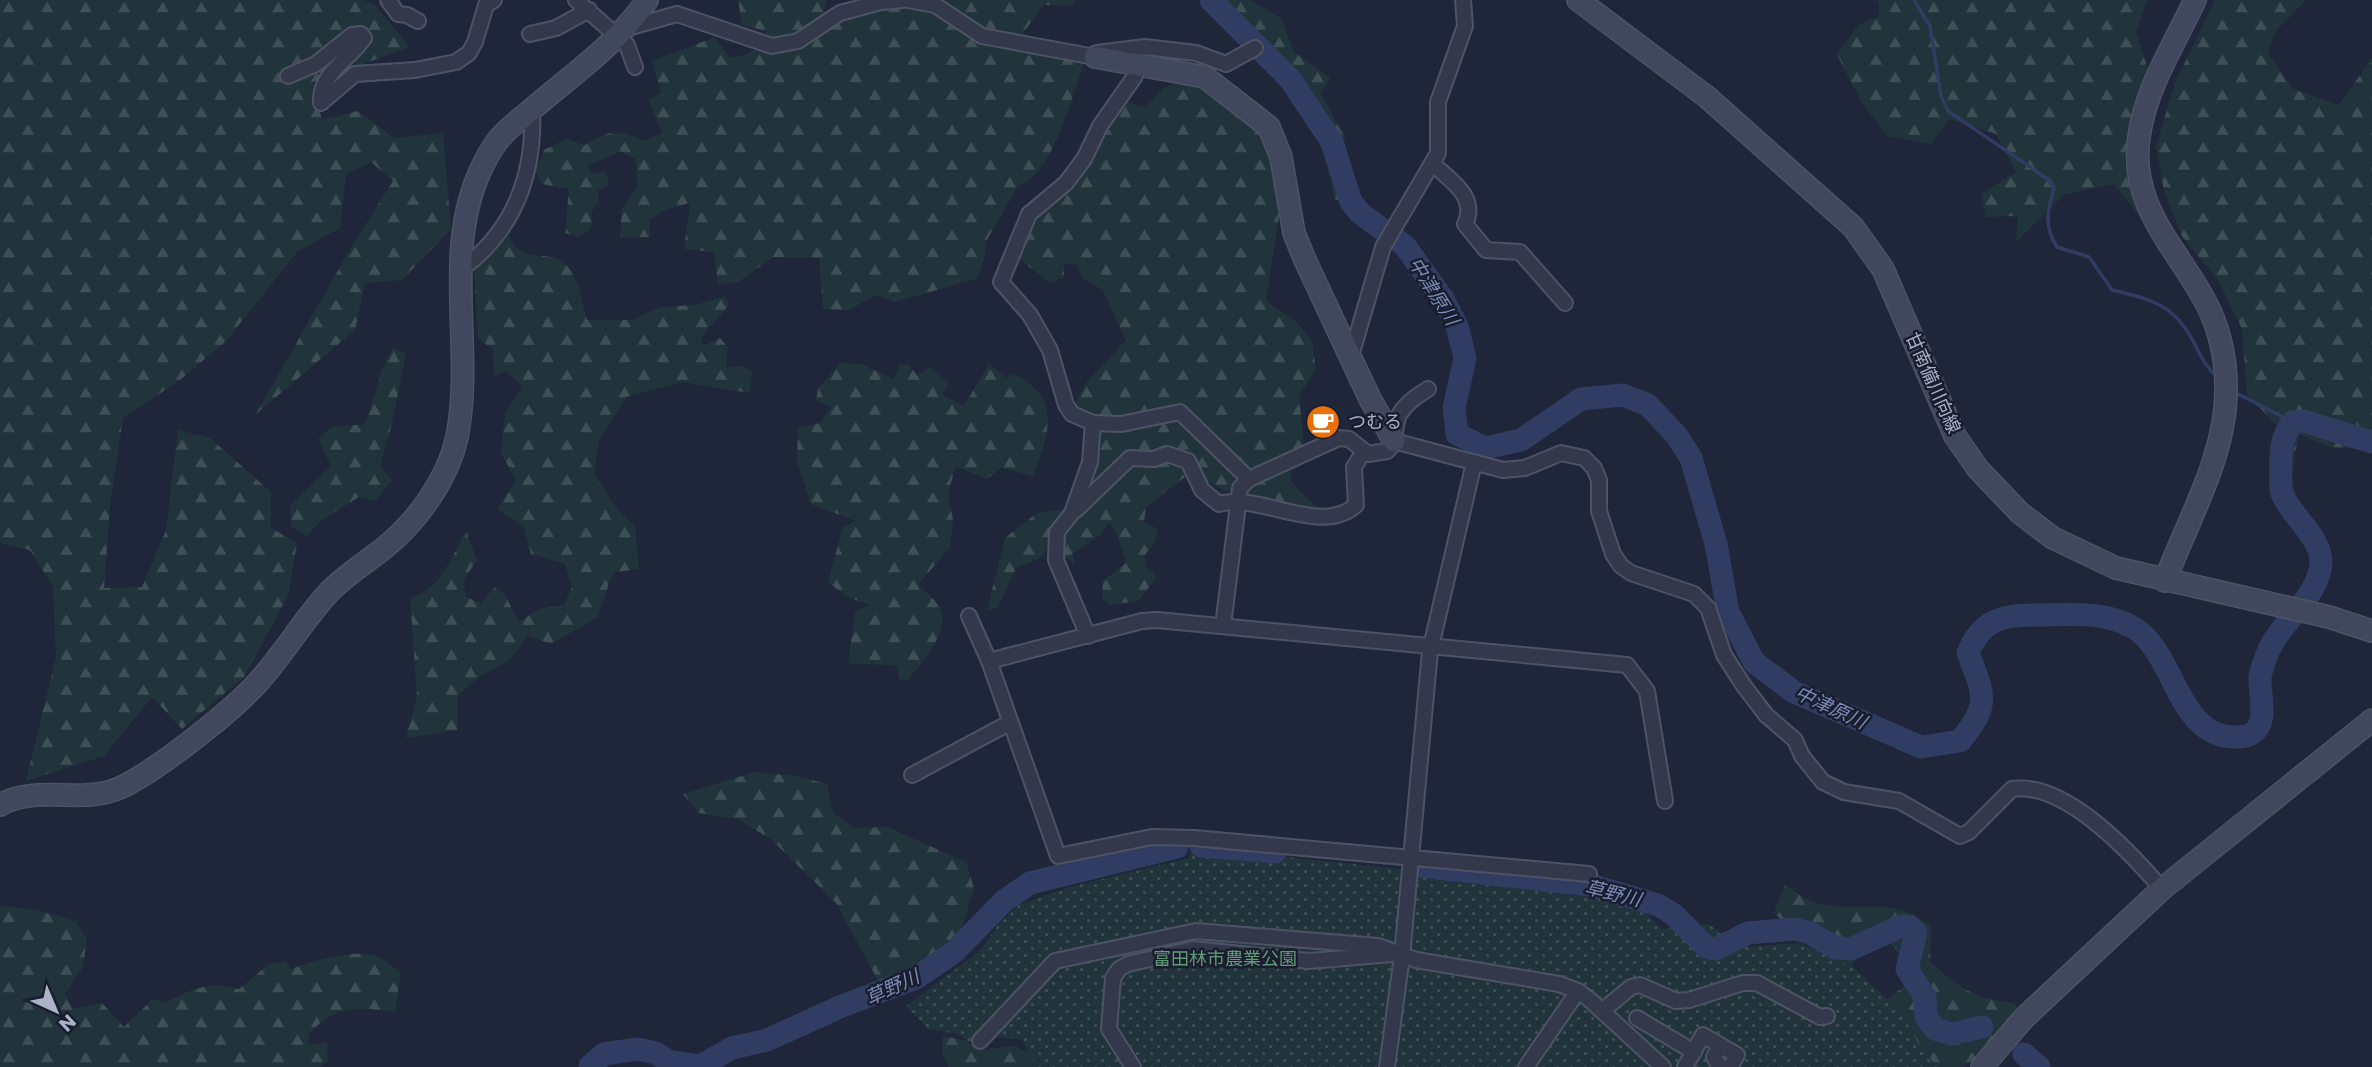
<svg xmlns="http://www.w3.org/2000/svg" width="2372" height="1067" font-family="Poppins,'Noto Sans JP',sans-serif">
<style>
.forest{fill:url(#forest-firs)}
.park{fill:url(#park-dots)}
.lines{fill:none;stroke-linecap:round;stroke-linejoin:round}
.stream{stroke:#303c61;stroke-width:3.5}
.river{stroke:#303c61;stroke-width:23}
.street-casing{stroke:#4d5365;stroke-width:18}
.secondary-casing{stroke:#4d5365;stroke-width:24}
.street{stroke:#33394a;stroke-width:14}
.secondary{stroke:#41475d;stroke-width:21}
.labels{text-anchor:middle;stroke-width:5;stroke-linejoin:round;paint-order:stroke}
.street-label{font-size:18px;fill:#adb3c7;stroke:#191e2f}
.poi-label{font-size:18px;fill:#adb3c7;stroke:#191e2f;text-anchor:start}
.park-label{font-size:18px;fill:#639979;stroke:#191e2f}
.water-label{font-size:19px;font-style:italic;fill:#7b8bb6;stroke:#191e2f}
</style>
<defs>
<pattern id="forest-firs" width="22" height="20" patternUnits="userSpaceOnUse" patternTransform="scale(1.75)"><rect width="22" height="20" fill="#21343b"/><path d="M5 1l3.5 6h-7zM16 11l3.5 6h-7z" fill="#3f4f56"/></pattern>
<pattern id="park-dots" width="8" height="8" patternUnits="userSpaceOnUse" patternTransform="scale(1.75)"><rect width="8" height="8" fill="#21343b"/><path d="M2 2h.1M6 6h.1" fill="none" stroke="#3f4f56" stroke-width="1.8" stroke-linecap="round"/></pattern>
</defs>
<rect width="100%" height="100%" fill="#1f263a"/>
<g class="forest">
<polygon points="0,0 363,0 374,4 410,47 313,82 322,120 358,111 394,138 443,133 451,229 402,280 365,283 355,330 256,414 352,246 393,181 371,162 346,174 340,228 297,252 225,342 180,380 123,418 110,505 104,588 142,587 166,530 178,430 210,438 271,492 271,528 297,543 288,596 244,677 182,729 152,697 104,756 26,781 56,657 53,587 30,550 0,543"/>
<path d="M738 0H827L824 12 831 26C848 16 870 7 890 6 910 5 927 10 947 6L943 0H1076L1069 6 1044 5 1023 33 1055 56 1084 64C1071 98 1054 173 1018 186L987 240 983 264 976 279 895 302 876 295 849 310 823 309 819 258 773 257 738 282 718 284 714 252 684 249 690 203 665 210 649 220 650 237 620 238 622 209 637 187 636 160 621 151 587 166 593 174 606 172 609 185 598 190 599 201 592 211 591 228 579 237 565 233 569 189 541 184 536 170 544 150 566 139 585 145C612 129 616 129 645 141L662 133 649 100 661 93 652 61 715 37 729 57C750 57 758 50 766 31L742 25Z"/>
<polygon points="1222,0 1250,0 1282,19 1293,51 1330,78 1321,94 1344,134 1346,163 1352,178 1344,202 1335,199 1324,153 1306,112 1276,72 1235,32"/>
<polygon points="1875,0 2147,0 2136,32 2149,73 2138,94 2135,112 2148,227 2114,184 2065,194 2016,242 2018,216 1986,217 1981,194 2016,172 1996,134 1949,119 1931,144 1887,136 1861,101 1837,55 1858,25 1879,16 1879,2"/>
<polygon points="2215,0 2306,0 2275,32 2268,54 2293,89 2339,105 2372,58 2372,449 2329,447 2299,434 2291,474 2296,497 2289,494 2284,466 2286,434 2247,395 2242,329 2219,282 2182,236 2164,191 2156,146 2175,83"/>
<path d="M1183 82H1203L1265 133 1274 160 1279 216 1266 301 1296 322 1312 340 1316 369 1299 396 1304 446 1291 467V482L1322 513C1277 506 1228 502 1194 470L1146 507 1144 522 1158 529 1155 542 1144 556 1147 568 1157 577 1138 601 1110 605 1102 598 1103 581 1126 563 1117 533 1109 523 1099 536 1072 554 1075 565 1052 545 1038 559 1016 568 998 608 987 610 1005 538 1037 513 1081 507 1101 431 1094 420 1079 414 1075 403 1087 382 1126 340 1103 290 1082 278 1077 265 1064 264V277L1050 283 1018 258C1025 238 1028 214 1048 202 1054 199 1061 198 1066 192 1091 165 1101 129 1124 102L1144 107 1166 86Z"/>
<path d="M507 231C519 270 550 244 569 268 579 279 582 305 587 320H633L660 307 695 305 725 296 729 305 701 337 703 346 720 338 728 347 726 367 741 366 753 372 749 393 683 382 626 397 599 441 594 474 617 509 635 527 639 569 616 572 610 580 598 617 551 644 528 636 508 661 479 677 458 695 457 730 406 738 417 696 410 598C440 591 452 556 466 531L477 560 463 581 466 597 481 603 495 587 505 595 519 622 539 609 564 605 572 587 565 564 531 554 524 527 497 509 516 480 501 453 505 415 522 386 506 371 494 376 493 349 478 339 474 270 475 265Z"/>
<polygon points="393,348 406,354 391,428 380,466 392,480 375,501 359,497 320,521 307,536 291,527 290,506 331,466 318,439 332,427 365,424 383,367"/>
<path d="M841 363 861 364 894 379 900 364 909 365 917 375 930 367 949 383 943 395 964 406 989 364 1007 378 1013 374C1063 397 1049 433 1033 476L1001 468 987 479 956 466 948 493 953 520 950 547 918 585C924 591 933 597 938 605 954 627 922 663 908 679L900 680 897 665 848 664 855 612 869 605 846 596 828 582 843 527 856 521 811 504 797 461 798 428 820 423 832 407 816 400 818 388Z"/>
<polygon points="755,772 797,776 827,784 833,813 854,828 887,827 966,862 974,888 956,947 930,971 884,992 836,903 772,840 738,819 699,813 683,794"/>
<path d="M1785 885C1793 890 1804 899 1813 902 1856 915 1890 893 1931 926L1930 962C1960 988 1974 999 2014 1003L2020 1011 1988 1053 1961 1067H1820L1886 1000 1905 986V959L1891 944 1859 955 1849 968 1819 955 1774 913Z"/>
<path d="M0 906 37 910 75 921 87 938 83 967 65 994 73 1009 102 1003 124 1027 153 999 165 1003C193 988 208 981 239 989L269 964 286 961 290 969C314 961 347 950 373 955 382 956 393 968 401 973L395 1012C358 1007 336 1004 309 1034L308 1045 327 1042 328 1062 319 1067H0Z"/>
<polygon points="943,1036 967,1041 980,1050 1013,1046 1064,1067 1084,1067 949,1067 942,1054"/>
</g>
<polygon class="park" points="1206,849 1588,888 1636,902 1662,929 1708,924 1743,947 1800,943 1853,967 1900,1011 1919,1044 1937,1067 1037,1067 1022,1040 999,1037 977,1046 955,1033 929,1030 906,1006 981,950 998,925 1019,905 1069,887 1189,858 1191,850"/>
<g class="lines">
<g class="stream">
<path d="M1914 0 1930 26 1941 96 1948 111 2049 180 2054 188C2047 211 2044 227 2057 247L2089 257 2112 290C2150 299 2174 304 2193 341 2200 354 2206 368 2218 378"/>
<polyline points="2234,392 2293,422"/>
</g>
<g class="river">
<path d="M1211 0 1290 79 1332 142 1351 202 1360 213 1405 246 1443 299 1457 326 1465 358 1454 408 1457 434 1485 448 1521 440 1581 399 1623 395 1648 405 1677 436 1691 458 1716 544 1728 612 1754 662 1794 692 1921 747 1960 741C1991 704 1984 695 1968 653 1981 620 2002 615 2035 615 2068 615 2104 610 2134 628 2176 653 2177 740 2238 737 2246 737 2252 735 2257 729 2267 716 2259 692 2260 677 2261 670 2264 663 2266 657 2278 622 2319 599 2321 562 2321 539 2294 517 2284 498 2279 490 2281 476 2281 467 2280 450 2282 435 2293 422L2303 421 2372 442"/>
<polyline points="1201,846 1275,852"/>
<polyline points="1421,866 1590,885 1658,905 1673,914 1706,947 1716,949 1748,933 1795,929 1810,933 1836,948 1851,949 1901,926 1909,926 1916,933 1907,969 1925,997 1926,1017 1935,1029 1951,1034 1982,1027"/>
<polyline points="2024,1054 2039,1067"/>
<polyline points="590,1066 604,1054 638,1049 656,1053 668,1061 700,1066 732,1048 767,1040 842,1006 916,978 954,952 1004,901 1030,883 1177,847"/>
</g>
<g class="street-casing">
<g id="street">
<polyline points="388,0 398,14 407,15 418,21"/>
<polyline points="576,0 627,45 635,67"/>
<polyline points="908,0 935,5 982,36 1095,57 1097,53 1145,47 1196,53 1226,64 1255,48"/>
<polyline points="624,29 677,14 772,46 798,41 840,13 881,2 903,0"/>
<polyline points="530,34 556,28 589,10"/>
<path d="M288 76 316 64 352 35 361 34 364 38C350 59 319 73 321 103L355 74 415 70 456 62 469 53 475 42 486 5 494 0"/>
<path d="M1434 165C1451 181 1478 197 1465 224L1486 250 1520 252 1565 303"/>
<path d="M460 270C514 232 535 174 532 110"/>
<polyline points="1348,352 1353,349 1383,247 1438,153 1438,102 1465,26 1463,0"/>
<polyline points="1093,423 1121,424 1180,412 1249,479"/>
<path d="M1394 441 1503 470 1525 468 1561 453 1584 458 1594 468 1599 480V511L1613 554 1621 566 1631 573 1694 594 1708 608 1724 655 1744 686 1766 715 1795 740 1802 756 1823 782 1844 792 1899 801 1960 836 1969 832 2012 789C2065 781 2130 852 2162 889"/>
<path d="M1076 510 1130 458 1154 459 1167 454 1188 461 1202 490 1219 504C1258 492 1322 537 1356 505L1354 467 1364 451"/>
<polyline points="969,616 989,661 1058,856 1152,837 1194,838 1589,874"/>
<path d="M1223 626 1240 488 1249 479 1339 438 1349 439 1368 454 1387 451C1398 442 1393 428 1399 415 1406 403 1417 396 1428 389"/>
<polyline points="1088,636 1056,560 1057,532 1072,513 1090,462 1093,423 1072,414 1066,405 1050,350 1030,315 1001,282 1029,214 1066,183 1084,159 1100,126 1135,76 1138,66"/>
<polyline points="989,661 1142,621 1157,620 1627,665 1647,691 1665,801"/>
<polyline points="912,775 1009,723"/>
<polyline points="1602,1011 1631,987 1640,985 1676,1001 1689,1000 1743,983 1757,983 1820,1017 1827,1016"/>
<polyline points="1637,1018 1694,1052"/>
<polyline points="980,1041 1055,961 1196,931 1378,946 1416,960 1559,984 1578,991 1590,1000 1663,1067"/>
<polyline points="1720,1045 1714,1057 1720,1067"/>
<polyline points="1133,1067 1109,1029 1113,978 1119,969 1128,964 1193,949 1309,961 1392,954"/>
<polyline points="1387,1067 1402,956 1430,651 1474,463"/>
<polyline points="1526,1067 1578,991"/>
<polyline points="1685,1067 1703,1035 1737,1055 1730,1067"/>
</g>
</g>
<g class="secondary-casing">
<g id="secondary">
<polyline points="1578,0 1707,97 1853,227 1883,269 1955,436 1978,469 2020,513 2053,538 2116,568 2329,617 2372,631"/>
<polyline points="1095,57 1205,77 1269,127 1281,157 1294,233 1305,260 1370,399 1394,441"/>
<path d="M2165 581C2188 519 2228 453 2226 385 2226 356 2218 324 2204 299 2174 245 2129 204 2139 137 2145 89 2175 43 2195 0"/>
<path d="M0 805C39 783 86 807 126 785 162 766 233 711 260 680 285 652 304 619 330 591 346 575 365 563 383 549 417 522 448 479 457 437 475 346 440 249 484 163 501 130 511 128 537 105 575 73 619 42 647 0"/>
<polyline points="1982,1067 2024,1018 2162,889 2372,720"/>
</g>
</g>
<use href="#street" class="street"/>
<use href="#secondary" class="secondary"/>
</g>
<defs>
<g id="cafe-disc" transform="scale(1.75)"><circle r="9.5" fill="#e8710a" stroke="#191e2f"/><path d="M-5.5-4.5H6V0H3Q3 3.5 0 3.5H-2.5Q-5.5 3.5-5.5 0ZM3-3.2v2h1.7v-2ZM-6 4.5H4V6H-6Z" fill="#fff"/></g>
</defs>
<g fill-rule="evenodd">
<use href="#cafe-disc" x="1323" y="422"/>
</g>
<g class="labels">
<g class="street-label">
<text transform="translate(1933 383) rotate(66)" y="6">甘南備川向線</text>
</g>
<g class="poi-label">
<text x="1348" y="428">つむる</text>
</g>
<g class="park-label">
<text x="1225" y="965">富田林市農業公園</text>
</g>
<g class="water-label">
<text transform="translate(1434 291) rotate(58)" y="7">中津原川</text>
<text transform="translate(1831 707) rotate(25)" y="7">中津原川</text>
<text transform="translate(1613 893) rotate(14)" y="7">草野川</text>
<text transform="translate(892 987) rotate(-25)" y="7">草野川</text>
</g>
</g>
<g transform="translate(56 1011) rotate(136)" stroke="#191e2f" stroke-width="5" paint-order="stroke">
<path d="M0-5L12 26L0 18L-12 26Z" fill="#adb3c7"/>
<text y="-10" font-size="19" font-weight="bold" text-anchor="middle" fill="#adb3c7">N</text>
</g>
</svg>
